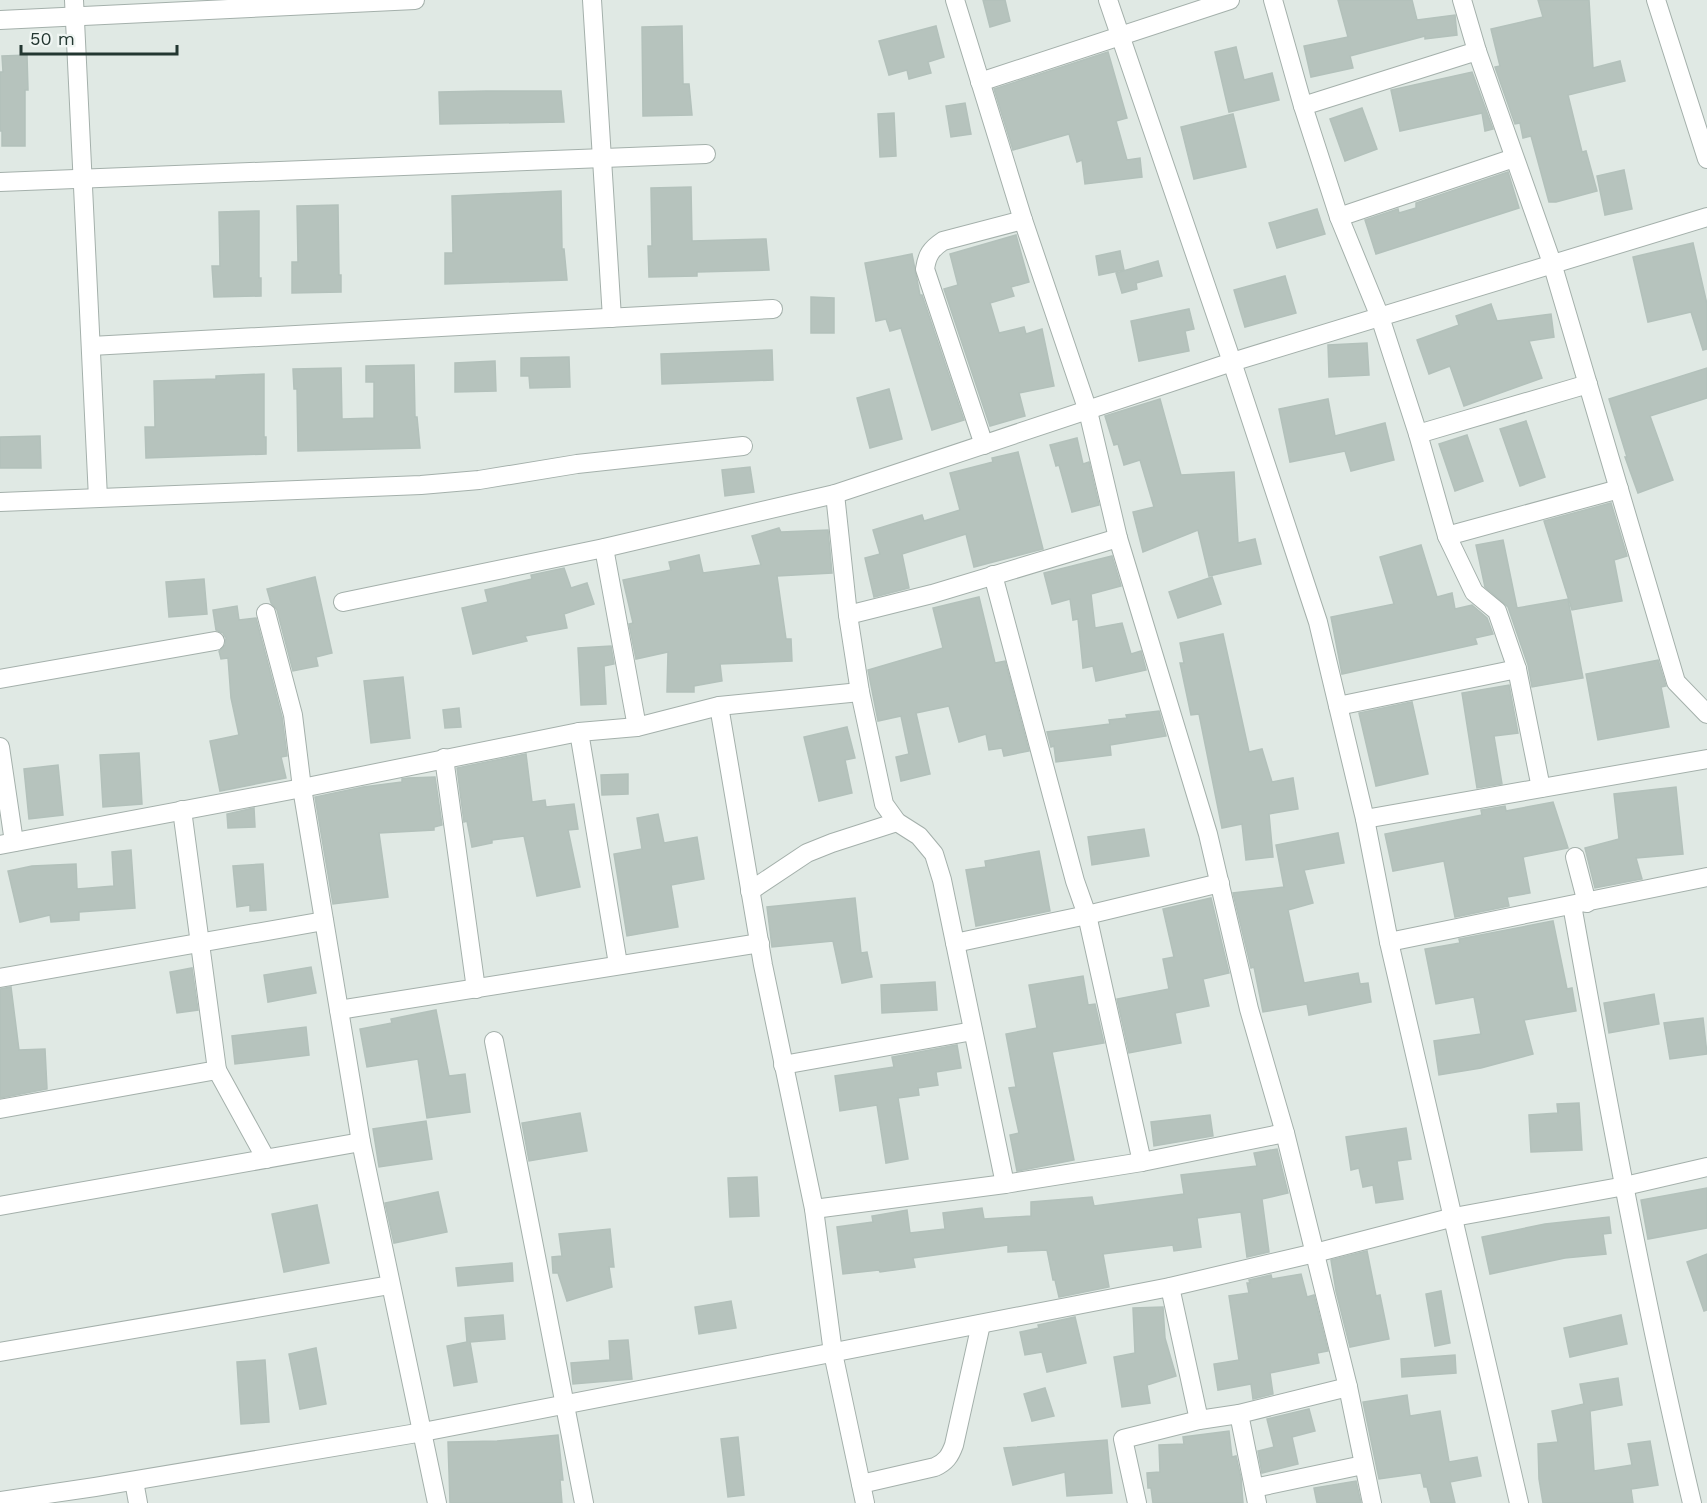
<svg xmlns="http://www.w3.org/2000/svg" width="1707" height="1503" font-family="'Work Sans',sans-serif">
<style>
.building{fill:#b6c3bd;stroke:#b3c1bb;stroke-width:1.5}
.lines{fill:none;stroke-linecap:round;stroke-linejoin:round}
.minor-casing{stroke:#a4b0ab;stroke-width:20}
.tertiary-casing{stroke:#a4b0ab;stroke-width:20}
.minor{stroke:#fff;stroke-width:18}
.tertiary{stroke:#fff;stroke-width:18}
</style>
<rect width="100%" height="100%" fill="#e0e9e4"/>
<g class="building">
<polygon points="983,0 1005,0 1010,21 990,27"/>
<polygon points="1338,0 1412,0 1417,20 1455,15 1457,35 1425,39 1425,36 1350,56 1353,68 1311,77 1304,46 1348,37"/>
<polygon points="1538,0 1589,0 1593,68 1620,61 1625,81 1568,95 1582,152 1586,151 1597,191 1556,202 1549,202 1531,136 1523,138 1520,123 1515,124 1495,67 1500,66 1491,29 1543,17"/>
<polygon points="682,26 683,84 689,84 692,115 643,116 642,27"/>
<polygon points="936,26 944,57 928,62 931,73 909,79 907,70 889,75 879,41"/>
<polygon points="1236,47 1244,80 1272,73 1279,100 1229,112 1215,52"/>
<polygon points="1108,52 1127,118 1116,121 1127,160 1140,158 1142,177 1085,184 1082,160 1077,162 1069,134 1013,150 994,89"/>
<polygon points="27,55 28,90 25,90 25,146 2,146 2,131 0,131 0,72 3,72 2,56"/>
<polygon points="1472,72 1493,129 1485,131 1482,113 1400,131 1391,90"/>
<polygon points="486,91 561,91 564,122 440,124 439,92"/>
<polygon points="965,103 971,134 951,137 946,106"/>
<polygon points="1362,108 1377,149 1345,161 1330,119"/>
<polygon points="894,113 896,156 880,157 878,114"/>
<polygon points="1233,114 1246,167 1194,179 1181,127"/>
<polygon points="1624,170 1632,209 1605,215 1597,176"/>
<polygon points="1508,172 1519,208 1376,254 1365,220 1398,209 1399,213 1416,208 1416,203"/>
<polygon points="691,187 692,241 766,239 769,270 697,272 697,276 649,277 648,246 652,246 651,188"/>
<polygon points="561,191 562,249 564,249 567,280 445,284 445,253 453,253 452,196"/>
<polygon points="338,205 339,275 341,275 341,292 292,293 292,262 298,262 297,206"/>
<polygon points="1317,209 1325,234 1277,248 1269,223"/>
<polygon points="259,211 259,278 261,278 261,296 214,297 212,266 220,266 219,212"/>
<polygon points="1016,235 1029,282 1011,287 1014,296 990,303 999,333 1024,327 1026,334 1042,329 1054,386 1019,393 1025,416 990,426 944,289 958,285 950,254"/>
<polygon points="1693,243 1707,304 1707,349 1703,350 1691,312 1648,322 1633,257"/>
<polygon points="1120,251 1124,270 1099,275 1096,256"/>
<polygon points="912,254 920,295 922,295 964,420 932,430 901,328 890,331 886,319 876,321 865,263"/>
<polygon points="1158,261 1162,276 1136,283 1137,289 1122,293 1116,273"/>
<polygon points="1285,276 1296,313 1245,327 1234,290"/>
<polygon points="811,297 834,298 834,333 811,333"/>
<polygon points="1491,304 1497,321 1551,314 1554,337 1529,341 1542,378 1464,406 1450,366 1429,374 1417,340 1459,325 1456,316"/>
<polygon points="1189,309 1194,329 1185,331 1189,351 1139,361 1131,321"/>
<polygon points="1367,343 1369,375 1329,377 1328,345"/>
<polygon points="772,350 773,380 662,384 661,354"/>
<polygon points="569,357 570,387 530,388 529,376 521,376 521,358"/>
<polygon points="495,361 496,391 455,392 455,363"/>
<polygon points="414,365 415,417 417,417 420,448 298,451 297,389 294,389 293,369 341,368 342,419 374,418 374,382 366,382 366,366"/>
<polygon points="1707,368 1707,398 1650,416 1673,480 1638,493 1625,457 1627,457 1609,399"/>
<polygon points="264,374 264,437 266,437 266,454 146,458 145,427 155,427 154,381 216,379 216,376"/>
<polygon points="889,389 902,439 870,448 857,398"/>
<polygon points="1160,399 1181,475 1234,472 1238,543 1255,539 1261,564 1209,576 1198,530 1143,552 1133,512 1154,507 1140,460 1124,465 1118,444 1114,445 1105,416"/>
<polygon points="1328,399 1335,436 1385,423 1394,460 1351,471 1345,451 1290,462 1279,409"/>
<polygon points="1526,421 1545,477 1520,486 1500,429"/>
<polygon points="1467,435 1483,481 1455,491 1439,444"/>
<polygon points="40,436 41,468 0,468 0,437"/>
<polygon points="1077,438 1083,464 1089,462 1099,505 1072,512 1059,465 1056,466 1050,445"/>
<polygon points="1018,452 1043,549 974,567 966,534 902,554 909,588 874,597 865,558 880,554 873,530 922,515 924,521 960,510 950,473 993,462 992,458"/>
<polygon points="750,467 754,492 725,496 722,470"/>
<polygon points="1611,503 1627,556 1614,560 1622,601 1572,610 1544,521"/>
<polygon points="779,528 781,532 828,530 832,573 777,576 786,639 791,639 792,661 720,664 722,681 694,686 694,692 667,692 668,652 636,659 629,624 633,623 623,580 671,570 669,562 699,555 703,573 761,565 752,536"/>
<polygon points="1503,540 1517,608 1568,599 1583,678 1532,687 1528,665 1508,607 1485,587 1476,545"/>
<polygon points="1421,545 1437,597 1452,593 1455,609 1472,605 1487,618 1493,634 1475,638 1477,644 1342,674 1331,617 1394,604 1380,557"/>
<polygon points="1112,556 1121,586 1091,594 1095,628 1122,623 1131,654 1141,651 1146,670 1096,681 1093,666 1083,668 1078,619 1073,620 1070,599 1052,604 1044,573"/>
<polygon points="564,568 571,588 587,583 594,604 564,614 567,628 525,636 527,641 473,654 462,608 488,602 485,590 532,579 531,575"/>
<polygon points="315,577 332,653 316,657 318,666 293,671 277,610 271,603 267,589"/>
<polygon points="1212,577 1221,604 1178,618 1169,592"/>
<polygon points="204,579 207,614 169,617 166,582"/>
<polygon points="979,597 995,663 1005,661 1029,751 1004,756 1002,748 989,750 986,734 959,742 949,706 916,713 930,774 901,781 896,757 909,754 901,716 878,721 868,670 943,648 933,608"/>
<polygon points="237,606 239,620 256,618 282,717 287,756 281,757 286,778 220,791 210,741 239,735 231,698 228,658 221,659 219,651 225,645 226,638 223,633 216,630 213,610"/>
<polygon points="1223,634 1249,752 1262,749 1272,782 1293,778 1298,809 1269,814 1273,857 1246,860 1242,824 1222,828 1199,714 1191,715 1180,663 1184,663 1180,643"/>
<polygon points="611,646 614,664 604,666 606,704 581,705 578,648"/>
<polygon points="1658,660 1666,686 1661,687 1669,727 1598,740 1586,674"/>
<polygon points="403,677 410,738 371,743 364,681"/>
<polygon points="1509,685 1518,733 1494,736 1502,784 1477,788 1462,693"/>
<polygon points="1412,702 1428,774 1376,786 1359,713"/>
<polygon points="459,708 461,727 445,728 443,710"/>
<polygon points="1159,711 1166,736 1110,745 1111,755 1056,762 1054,746 1051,747 1047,732 1110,724 1109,720 1127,718 1126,715"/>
<polygon points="847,727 855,758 845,760 852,793 819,801 804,737"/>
<polygon points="139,753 142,804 103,807 100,755"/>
<polygon points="526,754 532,802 545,800 546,807 574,804 578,829 568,830 580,887 537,896 524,836 492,840 492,843 472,847 467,821 464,822 457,768"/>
<polygon points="58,765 63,815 29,819 24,769"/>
<polygon points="628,774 628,794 602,795 601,775"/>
<polygon points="435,777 442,825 434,827 434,830 379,833 388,897 333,904 315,797 363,787 402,782 402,779 408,778"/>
<polygon points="1676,787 1683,854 1636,858 1642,879 1595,888 1585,848 1619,839 1614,794"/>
<polygon points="1553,802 1568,848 1523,857 1530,893 1507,897 1509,906 1455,917 1444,861 1393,871 1385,834 1482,815 1481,810 1505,806 1506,811"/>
<polygon points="254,808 255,827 228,828 227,814"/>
<polygon points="658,814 664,843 697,837 704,879 671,885 678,927 627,936 614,854 642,849 637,818"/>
<polygon points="1144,829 1149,856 1092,865 1088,837"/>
<polygon points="1338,833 1344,863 1304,870 1313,903 1288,910 1304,983 1358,973 1360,984 1368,983 1371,1002 1309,1015 1307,1004 1263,1012 1254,967 1251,968 1233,893 1284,887 1276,845"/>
<polygon points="131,850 135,908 79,912 79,920 51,922 50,915 20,922 8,871 32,866 76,864 77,889 114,886 112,852"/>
<polygon points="1039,851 1050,911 976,926 966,870 986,867 985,861"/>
<polygon points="263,864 266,910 250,911 250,905 237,907 233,866"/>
<polygon points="855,898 861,953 867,952 872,977 842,983 833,941 772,947 767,907"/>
<polygon points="1211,898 1229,973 1203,979 1209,1006 1175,1013 1181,1043 1129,1053 1117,999 1169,989 1163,959 1174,957 1163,909"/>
<polygon points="1553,921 1567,989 1572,988 1576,1011 1524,1020 1533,1054 1481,1068 1439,1075 1434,1041 1481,1034 1474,997 1436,1004 1425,949 1460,943 1459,939"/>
<polygon points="311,967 316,993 268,1002 264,975"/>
<polygon points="192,968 198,1010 177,1013 170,972"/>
<polygon points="1083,976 1088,1005 1095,1004 1104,1043 1052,1052 1074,1160 1017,1171 1010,1135 1019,1133 1009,1088 1016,1087 1006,1034 1037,1028 1029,985"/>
<polygon points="935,982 937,1010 882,1013 881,985"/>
<polygon points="11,987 19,1050 45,1049 47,1089 0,1098 0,989"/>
<polygon points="1654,994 1659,1024 1609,1033 1604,1003"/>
<polygon points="436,1010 449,1076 465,1074 470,1112 427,1118 418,1059 367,1067 360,1029 392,1023 391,1019"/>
<polygon points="1703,1018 1707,1054 1670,1059 1664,1023"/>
<polygon points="306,1027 309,1055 235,1064 232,1036"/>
<polygon points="957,1045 961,1068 936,1072 938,1085 918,1088 919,1095 898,1098 908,1159 886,1163 877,1105 840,1111 835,1076 894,1067 892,1057"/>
<polygon points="1579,1103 1582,1150 1531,1152 1529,1115 1558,1113 1557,1104"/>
<polygon points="580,1113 587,1151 529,1161 522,1123"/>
<polygon points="1210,1115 1213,1136 1154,1146 1151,1122"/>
<polygon points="426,1121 432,1159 379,1167 373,1129"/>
<polygon points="1406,1128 1411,1159 1397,1161 1403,1199 1376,1203 1373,1185 1363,1187 1359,1168 1351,1170 1346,1137"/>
<polygon points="1277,1149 1288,1193 1262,1199 1269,1252 1247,1257 1241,1212 1197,1218 1201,1247 1174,1251 1173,1245 1103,1254 1109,1287 1059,1297 1055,1280 1053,1280 1047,1250 1008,1252 1008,1245 913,1258 915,1267 880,1272 879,1270 843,1274 837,1227 873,1222 872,1216 907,1210 910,1233 945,1229 943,1213 982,1208 984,1219 1031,1216 1031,1202 1092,1197 1094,1206 1184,1194 1181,1175 1257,1166 1254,1153"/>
<polygon points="757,1177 759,1216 730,1217 728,1178"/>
<polygon points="1707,1188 1707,1228 1648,1239 1641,1200"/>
<polygon points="438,1192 447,1232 394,1243 385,1203"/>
<polygon points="317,1205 329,1263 284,1272 272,1214"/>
<polygon points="1609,1217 1611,1233 1603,1234 1606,1254 1565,1258 1490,1274 1482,1237 1545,1224"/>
<polygon points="610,1229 614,1267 609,1267 612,1287 567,1301 558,1273 553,1273 552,1257 562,1256 559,1234"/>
<polygon points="1367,1251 1376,1296 1380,1295 1389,1339 1350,1347 1336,1291 1331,1260"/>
<polygon points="1707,1254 1707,1310 1704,1311 1687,1262"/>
<polygon points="512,1263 513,1281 458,1286 456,1268"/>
<polygon points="1301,1274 1307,1297 1314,1295 1328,1351 1317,1353 1319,1363 1270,1373 1273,1394 1253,1399 1251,1384 1218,1390 1214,1364 1239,1360 1229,1296 1249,1293 1247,1283 1250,1283 1249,1280 1271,1275 1272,1279"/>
<polygon points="1441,1291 1450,1343 1435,1346 1426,1294"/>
<polygon points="731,1301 736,1328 699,1334 695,1307"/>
<polygon points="1163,1307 1165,1338 1176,1376 1147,1385 1150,1403 1122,1407 1114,1357 1135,1353 1133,1308"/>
<polygon points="503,1315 505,1339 470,1342 477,1382 454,1386 447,1346 467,1342 465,1318"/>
<polygon points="1621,1315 1627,1344 1570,1357 1564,1328"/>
<polygon points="1075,1317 1086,1363 1047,1372 1042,1352 1025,1355 1020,1332 1039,1328 1038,1325"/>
<polygon points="628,1340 632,1379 573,1384 571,1363 610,1360 609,1341"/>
<polygon points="316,1348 326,1404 300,1409 289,1354"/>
<polygon points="1455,1355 1456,1373 1402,1377 1401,1359"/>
<polygon points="265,1360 269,1422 241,1424 237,1362"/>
<polygon points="1618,1378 1622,1405 1590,1411 1594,1471 1632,1465 1628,1444 1650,1441 1658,1485 1631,1489 1633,1503 1543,1503 1539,1479 1538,1444 1558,1442 1552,1411 1584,1404 1580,1384"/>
<polygon points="1045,1388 1054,1416 1032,1421 1024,1394"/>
<polygon points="1407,1395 1410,1416 1440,1411 1449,1462 1477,1457 1481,1476 1450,1482 1455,1503 1431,1503 1427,1487 1424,1487 1421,1473 1379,1479 1363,1402"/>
<polygon points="1309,1409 1315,1431 1292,1437 1298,1464 1262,1473 1258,1451 1274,1447 1267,1419"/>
<polygon points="1229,1431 1232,1457 1236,1456 1241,1478 1243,1503 1153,1503 1151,1488 1148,1488 1147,1473 1160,1472 1159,1445 1184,1444 1183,1437"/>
<polygon points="558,1435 563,1480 560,1480 562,1503 450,1503 448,1442 497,1441"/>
<polygon points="738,1437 744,1495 728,1497 721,1439"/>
<polygon points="1107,1440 1112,1493 1067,1496 1065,1472 1013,1485 1004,1448"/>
<polygon points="1356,1481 1361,1503 1317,1503 1314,1488"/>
</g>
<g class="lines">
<g class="minor-casing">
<g id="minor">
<polyline points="74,0 98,498"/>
<polyline points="592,0 612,318"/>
<polyline points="955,0 1023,220 1088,411 1118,538 1208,834 1249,1009 1285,1133 1348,1387 1372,1503"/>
<polyline points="1108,0 1232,362 1318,622 1365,819 1389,942 1519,1503"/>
<polyline points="1273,0 1303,106 1339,217 1380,317 1418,434 1447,536 1474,592 1497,611 1517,669 1541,788"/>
<polyline points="1462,0 1477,51 1552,263 1676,682 1707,714"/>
<polyline points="0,20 415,0"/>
<polyline points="980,82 1230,0"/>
<polyline points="1303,106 1477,51"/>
<polyline points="0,182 706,154"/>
<polyline points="1339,217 1514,158"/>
<polyline points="91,346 773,309"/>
<polyline points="1418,434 1588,384"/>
<path d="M984 445 925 269C927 255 931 249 943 241L1023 220"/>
<polyline points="835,494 848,615 860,692 884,804 897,822 919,836 934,854 942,880 1005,1184"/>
<polyline points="0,502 421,485 479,480 577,464 743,446"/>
<polyline points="1447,536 1619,489"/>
<polyline points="604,548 637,727"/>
<polyline points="993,575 1075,881 1087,915 1142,1162"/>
<polyline points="343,602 604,548 835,494 1232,362 1707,217"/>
<polyline points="266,613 293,715 302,788 361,1142 437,1503"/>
<polyline points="848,615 932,594 1118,538"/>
<polyline points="0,679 215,641"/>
<polyline points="719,706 763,965 814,1209 833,1353 865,1503"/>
<polyline points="1338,706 1517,669"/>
<polyline points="579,732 618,964"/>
<polyline points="0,747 14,842"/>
<polyline points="444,758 476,989"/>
<polyline points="1365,819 1707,759"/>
<polyline points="0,845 302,788 579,732 637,727 719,706 860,692"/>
<polyline points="1575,857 1587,903"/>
<polyline points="750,891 807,853 832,843 897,822"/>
<path d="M1572 905C1608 1105 1645 1305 1692 1503"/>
<polyline points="1389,942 1707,877"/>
<polyline points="955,943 1087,915 1220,883"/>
<polyline points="0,978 324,921"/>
<polyline points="339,1010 760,943"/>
<polyline points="494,1041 584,1503"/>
<polyline points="783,1065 973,1031"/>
<polyline points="217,1070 266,1159"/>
<polyline points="0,1109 217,1070 182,810"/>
<polyline points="0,1206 361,1142"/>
<polyline points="814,1209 1005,1184 1142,1162 1285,1133"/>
<polyline points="1170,1287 1199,1420"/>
<polyline points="0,1352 390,1285"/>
<polyline points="1239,1414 1257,1503"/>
<polyline points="134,1481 138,1503"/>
<path d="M861 1484 935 1467C946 1462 950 1456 954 1445L981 1324"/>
<polyline points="1254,1488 1363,1465"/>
<polyline points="0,1501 95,1487 423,1432 1098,1301 1170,1287 1315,1253 1454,1217 1625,1186 1707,1167"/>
<polyline points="1137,1503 1123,1439 1199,1420 1239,1414 1348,1387"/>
</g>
</g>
<g class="tertiary-casing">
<polyline id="tertiary" points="1656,0 1707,159"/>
</g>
<use href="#minor" class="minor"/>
<use href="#tertiary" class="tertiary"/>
</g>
<path d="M21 45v9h156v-9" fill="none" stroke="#233731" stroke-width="3"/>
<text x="30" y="45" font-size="18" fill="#233731" stroke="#f0f6f3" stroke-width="4.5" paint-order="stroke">50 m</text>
</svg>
